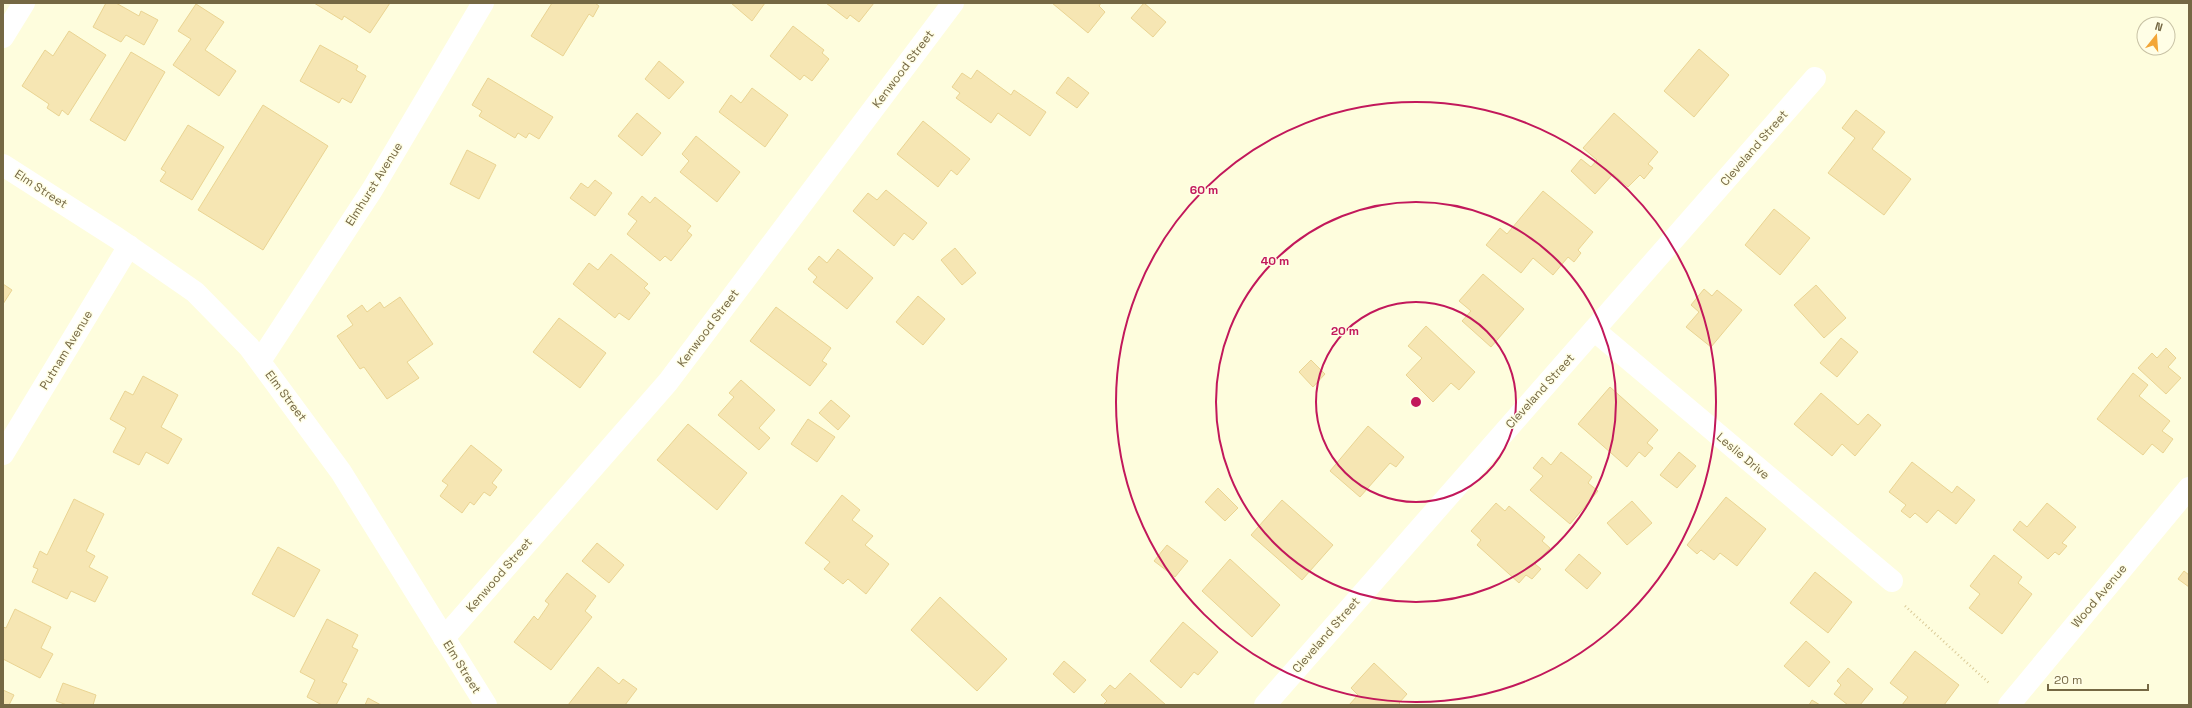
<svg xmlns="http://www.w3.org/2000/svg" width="2192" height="708" font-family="'Space Grotesk',sans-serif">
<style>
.building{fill:#f6e6b3;stroke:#ead492}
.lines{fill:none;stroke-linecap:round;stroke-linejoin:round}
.path{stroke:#daca97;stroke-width:2.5;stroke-dasharray:1 3;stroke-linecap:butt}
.minor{stroke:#fff;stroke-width:22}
.ring{fill:none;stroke:#c2185b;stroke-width:2}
.labels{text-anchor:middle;stroke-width:3;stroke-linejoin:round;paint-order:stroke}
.street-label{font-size:12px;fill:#756844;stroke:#fffee6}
.centre{fill:#c2185b;stroke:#fffee6;stroke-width:2}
.ring-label{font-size:12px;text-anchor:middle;font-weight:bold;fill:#c2185b;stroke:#fffee6;stroke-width:3;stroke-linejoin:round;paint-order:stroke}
</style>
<rect width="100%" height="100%" fill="#fefddd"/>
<g class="building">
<polygon points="106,3 116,3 139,16 141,11 158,20 144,45 126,35 121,42 93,27"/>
<polygon points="314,3 390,3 370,33 344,16 342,20"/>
<polygon points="552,3 595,3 599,6 593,17 589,14 563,56 531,36"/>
<polygon points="731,3 765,3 752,21"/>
<polygon points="826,3 874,3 859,22 850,15 847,19"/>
<polygon points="1052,3 1101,3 1099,6 1105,12 1088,33"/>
<polygon points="1144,3 1166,22 1153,37 1131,18"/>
<polygon points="196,4 224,22 205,50 236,71 219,96 173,65 191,39 178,31"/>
<polygon points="793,26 824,50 822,53 829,59 812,81 804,75 800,80 770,56"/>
<polygon points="69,31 106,55 68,115 62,110 59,116 47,108 49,104 22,86 45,50 53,56"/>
<polygon points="320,45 358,66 356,70 366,76 351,103 342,98 339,103 300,81"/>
<polygon points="1699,49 1729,75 1694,117 1664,91"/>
<polygon points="131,52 165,72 125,141 90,120"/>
<polygon points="659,61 684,82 669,99 645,79"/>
<polygon points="977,70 1011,95 1014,90 1046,112 1030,136 998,113 991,123 956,98 960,93 952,87 962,73 971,79"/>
<polygon points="1068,77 1089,93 1077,108 1056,93"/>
<polygon points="488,78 553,117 539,139 529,133 526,138 518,133 515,138 479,116 482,111 472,105"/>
<polygon points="752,88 788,115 765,147 719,112 731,95 741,103"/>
<polygon points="263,105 328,146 263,250 198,210"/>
<polygon points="1856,110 1885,132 1872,149 1911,179 1884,215 1828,173 1855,138 1842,128"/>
<polygon points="637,113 661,133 642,156 618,136"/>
<polygon points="1614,113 1658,152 1648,164 1653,168 1644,179 1640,175 1628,187 1613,174 1595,194 1571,171 1581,159 1591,167 1597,160 1583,148"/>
<polygon points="923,121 970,159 957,175 951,170 938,187 897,154"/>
<polygon points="188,125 224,147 192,200 160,181 166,172 161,169"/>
<polygon points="696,136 740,172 717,202 680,172 689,161 682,154"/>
<polygon points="467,150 496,165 479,199 450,184"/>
<polygon points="595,180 612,193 595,216 570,198 581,183 588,188"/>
<polygon points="886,190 927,223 913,240 904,233 894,246 853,211 868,193 877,200"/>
<polygon points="1543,191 1593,232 1578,250 1581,253 1574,262 1568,257 1553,275 1533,258 1521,273 1486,245 1500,228 1507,234"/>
<polygon points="642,196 650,203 655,197 691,226 687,231 692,235 671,261 665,256 660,261 627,234 637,221 628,214"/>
<polygon points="1774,209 1810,238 1780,275 1745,245"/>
<polygon points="955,248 976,273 962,285 941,260"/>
<polygon points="838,249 873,278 847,309 813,282 817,277 808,269 819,256 827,263"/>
<polygon points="611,254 648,284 644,288 650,293 629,320 619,313 615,318 573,284 589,263 598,270"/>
<polygon points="1483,274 1524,309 1491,347 1462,321 1471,311 1459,301"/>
<polygon points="3,284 12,290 3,304"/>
<polygon points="1816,285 1846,318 1824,338 1794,305"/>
<polygon points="1704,289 1712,296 1717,290 1742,310 1711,347 1686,327 1699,312 1691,305"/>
<polygon points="918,296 945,319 923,345 896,322"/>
<polygon points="400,297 433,344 407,362 419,378 387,399 364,367 360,369 337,336 353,325 347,316 362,305 367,312 380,302 384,308"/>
<polygon points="776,307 831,348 822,361 827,364 810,386 750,341"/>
<polygon points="559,318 606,353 580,388 533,352"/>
<polygon points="1426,326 1475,372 1459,390 1451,383 1433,402 1406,375 1422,358 1408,346"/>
<polygon points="1841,338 1858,352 1837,377 1820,363"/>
<polygon points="2166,348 2176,358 2168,367 2181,378 2166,394 2138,368 2152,353 2157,358"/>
<polygon points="1311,360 1325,374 1313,387 1299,372"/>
<polygon points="2133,373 2148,385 2139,396 2170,421 2162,431 2173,439 2163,453 2152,444 2143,455 2097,419"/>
<polygon points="143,376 178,395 161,427 182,439 168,464 146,452 139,465 113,452 126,428 110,419 125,391 133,395"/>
<polygon points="741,380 775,410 759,428 770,438 759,450 718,415 734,397 729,393"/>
<polygon points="1610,387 1658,430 1647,443 1653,448 1645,457 1639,452 1627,467 1578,424"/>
<polygon points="1821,393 1858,425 1868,414 1881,425 1855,456 1842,444 1832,456 1794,424"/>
<polygon points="831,400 850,416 838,430 819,413"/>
<polygon points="808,419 835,437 817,462 791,444"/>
<polygon points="688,424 747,473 717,510 657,460"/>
<polygon points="1368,426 1404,457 1396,467 1390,463 1360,497 1330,471"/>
<polygon points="471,445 502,470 492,483 497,487 490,496 484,492 474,505 470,502 462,513 440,496 448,485 442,481"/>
<polygon points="1561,452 1592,477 1588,483 1598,491 1570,524 1530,490 1543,476 1533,468 1542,457 1551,465"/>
<polygon points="1679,452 1696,466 1677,488 1660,475"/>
<polygon points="1912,462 1952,493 1957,486 1975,500 1956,524 1938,510 1927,523 1915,513 1910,518 1901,511 1906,505 1889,492"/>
<polygon points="1218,488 1238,508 1225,521 1205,502"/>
<polygon points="842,495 860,510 852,520 873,536 865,545 889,564 866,594 848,579 843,584 824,569 830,562 805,543"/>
<polygon points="1726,497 1766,529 1737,566 1720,553 1714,560 1701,550 1697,554 1687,545"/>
<polygon points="74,499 104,514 86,551 95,556 89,567 108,577 95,602 71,591 67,599 32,582 38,569 33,567 40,551 47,555"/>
<polygon points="1282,500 1333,545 1302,580 1251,535"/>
<polygon points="1632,501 1652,523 1627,545 1607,523"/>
<polygon points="1496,503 1505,511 1509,506 1545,537 1542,541 1550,548 1535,564 1541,569 1532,579 1526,575 1519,583 1477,545 1481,540 1471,531"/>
<polygon points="2047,503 2076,527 2062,543 2067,546 2059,555 2055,552 2048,559 2013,530 2020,521 2027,527"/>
<polygon points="597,543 624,565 609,583 582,561"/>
<polygon points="1167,545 1188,561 1175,577 1154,561"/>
<polygon points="278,547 320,570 294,617 252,594"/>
<polygon points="1579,554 1601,573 1587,589 1565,570"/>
<polygon points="1994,555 2022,577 2018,583 2032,594 2002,634 1969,608 1980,594 1970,586"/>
<polygon points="1230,559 1280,605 1252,637 1202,591"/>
<polygon points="2184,571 2189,575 2189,587 2178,579"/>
<polygon points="1815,572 1852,602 1828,633 1790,603"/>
<polygon points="567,573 596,596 585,611 592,617 551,670 514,642 534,616 538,620 549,604 545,601"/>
<polygon points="940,597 1007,659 977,691 911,630"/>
<polygon points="15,609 51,627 41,648 53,654 40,678 3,659 3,627 6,628"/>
<polygon points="327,619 358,635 352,647 358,650 342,682 347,684 336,705 322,705 307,697 315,680 300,672"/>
<polygon points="1183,622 1218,652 1198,675 1194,672 1181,688 1150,661"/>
<polygon points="1806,641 1830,662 1809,687 1784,666"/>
<polygon points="1915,651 1959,685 1944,705 1902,705 1908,697 1890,683"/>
<polygon points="1064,661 1086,680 1074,693 1053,674"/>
<polygon points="1374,663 1407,694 1399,703 1401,705 1349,705 1358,695 1351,688"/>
<polygon points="598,667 619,684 623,679 637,689 625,705 568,705"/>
<polygon points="1848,668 1873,689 1860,705 1848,705 1834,694 1841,685 1837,681"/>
<polygon points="1130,673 1166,705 1103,705 1107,701 1101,695 1110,685 1115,689"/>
<polygon points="63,683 96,695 93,705 67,705 56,701"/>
<polygon points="3,690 14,695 9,705 3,705"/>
<polygon points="368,698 381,705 365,705"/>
<polygon points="1812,700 1820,705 1809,705"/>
</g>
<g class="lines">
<polyline class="path" points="1905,606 1990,684"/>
<g class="minor">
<polyline points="3,37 24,3"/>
<polyline points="3,165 117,238 195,292 249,347 341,472 486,705"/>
<polyline points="1594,330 1892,581"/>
<polyline points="260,361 372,190 483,3"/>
<polyline points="3,454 129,246"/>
<polyline points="444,638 668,382 953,3"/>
<polyline points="1265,705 1815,78"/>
<polyline points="2009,705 2189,488"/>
</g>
</g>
<g class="ring">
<circle cx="1416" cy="402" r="100"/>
<circle cx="1416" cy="402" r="200"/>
<circle cx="1416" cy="402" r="300"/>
</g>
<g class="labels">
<g class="street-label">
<text transform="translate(903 69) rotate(-53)" y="4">Kenwood Street</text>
<text transform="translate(1754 148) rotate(-49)" y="4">Cleveland Street</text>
<text transform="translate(374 184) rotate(-58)" y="4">Elmhurst Avenue</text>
<text transform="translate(41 189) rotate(33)" y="4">Elm Street</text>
<text transform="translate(708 328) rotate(-53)" y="4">Kenwood Street</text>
<text transform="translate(66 350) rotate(-59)" y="4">Putnam Avenue</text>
<text transform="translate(1540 391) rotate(-48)" y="4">Cleveland Street</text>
<text transform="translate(286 396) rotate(53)" y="4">Elm Street</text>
<text transform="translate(1743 456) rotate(40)" y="4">Leslie Drive</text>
<text transform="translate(499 575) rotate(-49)" y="4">Kenwood Street</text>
<text transform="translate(2099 596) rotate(-50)" y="4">Wood Avenue</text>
<text transform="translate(1326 635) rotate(-49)" y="4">Cleveland Street</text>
<text transform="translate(462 667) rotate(58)" y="4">Elm Street</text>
</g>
</g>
<circle cx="1416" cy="402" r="6" class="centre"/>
<g class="ring-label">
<text x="1204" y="194">60 m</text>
<text x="1275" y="265">40 m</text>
<text x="1345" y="335">20 m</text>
</g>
<rect width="2192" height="708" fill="none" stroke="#756844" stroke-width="8"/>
<g transform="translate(2156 36) rotate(17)"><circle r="19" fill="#fffee6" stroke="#c8c2a5"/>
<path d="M0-3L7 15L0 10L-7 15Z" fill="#f3a637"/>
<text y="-6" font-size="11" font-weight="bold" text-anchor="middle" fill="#756844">N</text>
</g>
<path d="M2048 684v6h100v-6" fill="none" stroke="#756844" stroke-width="2"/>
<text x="2054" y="684" font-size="12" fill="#756844" stroke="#fffee6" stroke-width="3" paint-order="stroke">20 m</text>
</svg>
